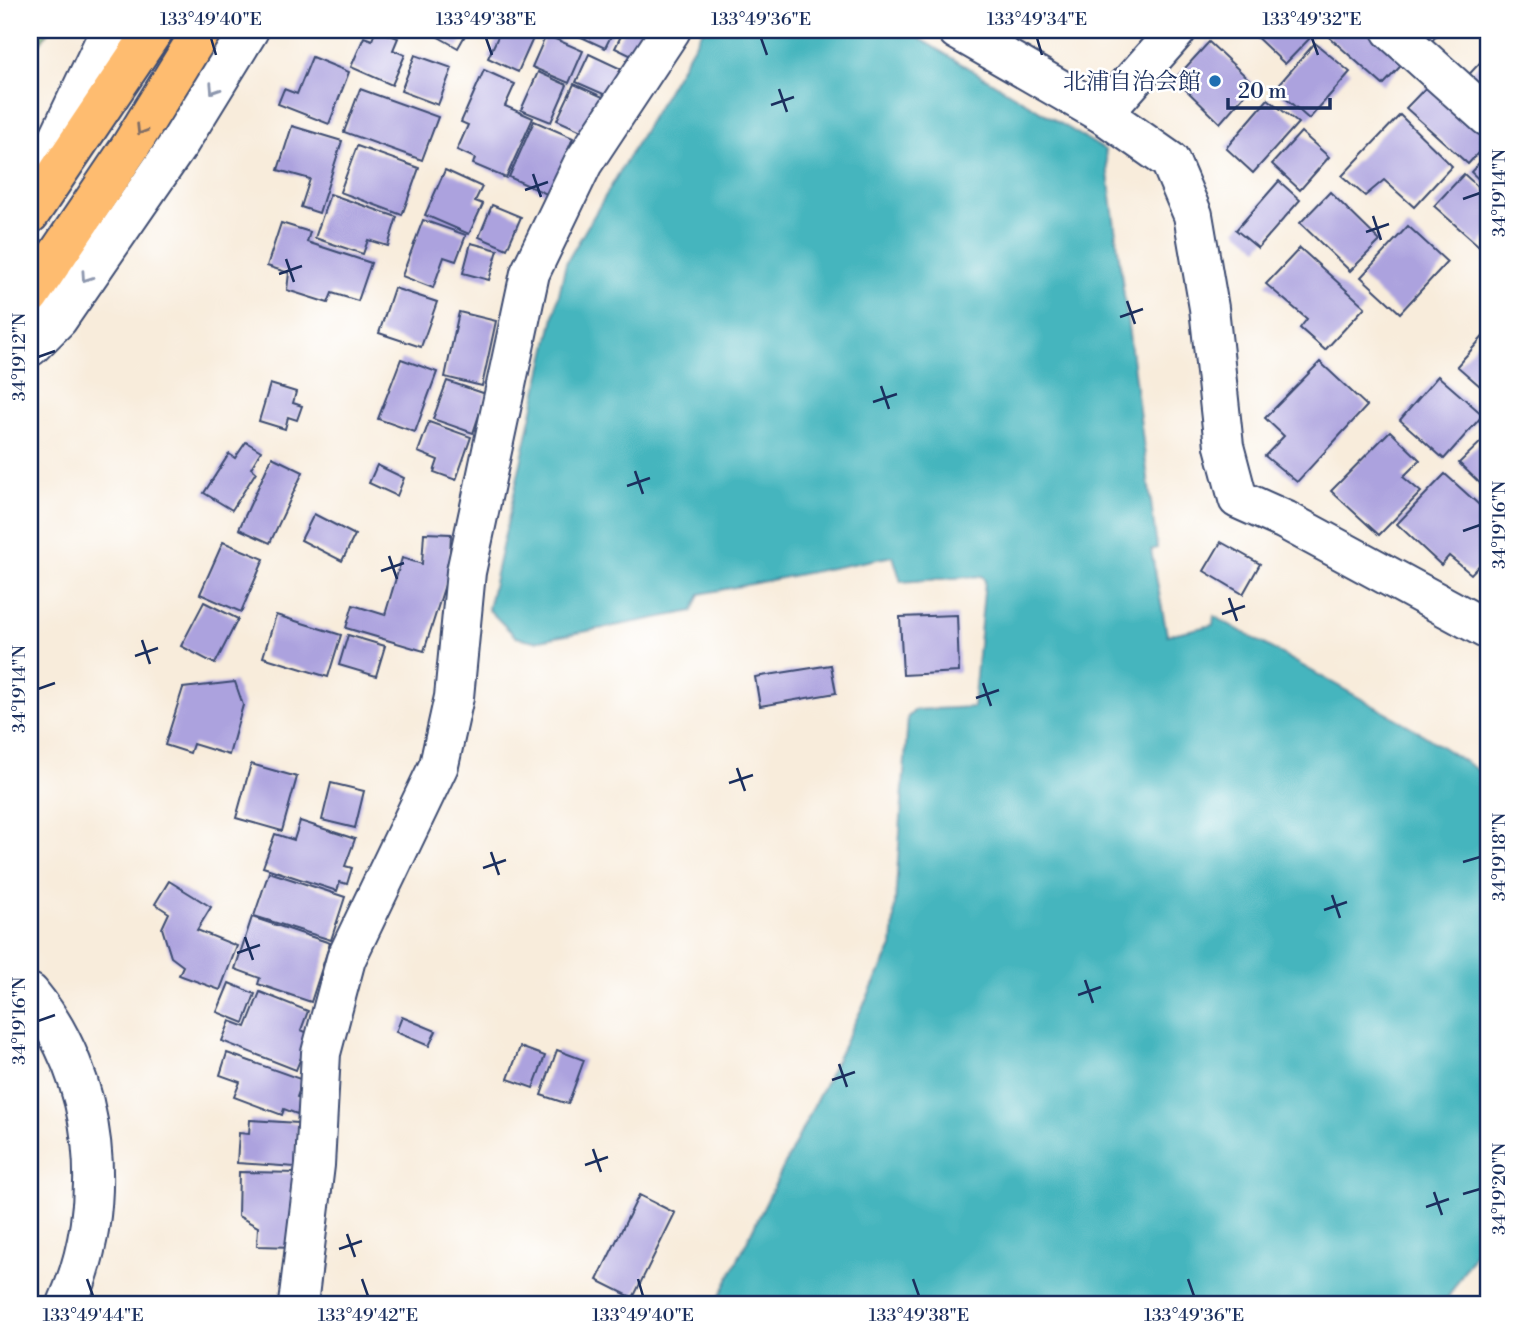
<svg xmlns="http://www.w3.org/2000/svg" width="1518" height="1334" font-family="'Libre Bodoni','Noto Serif JP',serif">
<style>
.forest{fill:#7ab270;stroke:#4a7067;stroke-width:2}
.water{fill:#45b5be;stroke:#30728e;stroke-width:2}
.building{fill:#aca2de}
.lines{fill:none;stroke-linecap:round;stroke-linejoin:round}
.minor-casing{stroke:#3c4b71;stroke-width:42}
.major-casing{stroke:#3c4b71;stroke-width:42}
.minor{stroke:#fff;stroke-width:38}
.major{stroke:#febc70;stroke-width:38}
.oneway{stroke:#8d97ae}
.oneway2{stroke:#816e66}
.ticks{fill:none;stroke:#1b2f5e;stroke-width:2.5}
.poi-dot{fill:#1f6fb2;stroke:#fff;stroke-width:2.5}
.labels{text-anchor:middle;stroke-width:5;stroke-linejoin:round;paint-order:stroke}
.poi-label{font-size:23px;fill:#1b2f5e;stroke:#fff;text-anchor:end}
.neatline{fill:none;stroke:#1b2f5e;stroke-width:2.5}
.ticks-label{font-size:18px;text-anchor:middle;fill:#1b2f5e}
</style>
<rect width="100%" height="100%" fill="#fff"/>
<filter id="ink" filterUnits="userSpaceOnUse"><feTurbulence type="fractalNoise" baseFrequency=".0143" numOctaves="2"/><feDisplacementMap in="SourceGraphic" scale="14" xChannelSelector="R" yChannelSelector="G"/><feConvolveMatrix kernelMatrix="1 2 1 2 8 2 1 2 1" color-interpolation-filters="sRGB"/></filter>
<filter id="wash" filterUnits="userSpaceOnUse"><feTurbulence type="fractalNoise" baseFrequency=".00686" numOctaves="4" result="noise"/><feDisplacementMap in="SourceGraphic" scale="28" xChannelSelector="R" yChannelSelector="G"/><feGaussianBlur stdDeviation="1.57" result="paint"/><feColorMatrix in="noise" values="0 0 0 0 0 0 0 0 0 0 0 0 0 0 0 0 0 1.4 0 .05"/><feComposite in="paint" operator="in"/></filter>
<g filter="url(#wash)">
<rect width="100%" height="100%" fill="#f8ecdb"/>
<polygon class="forest" points="30,30 49,30 30,58"/>
<polygon class="water" points="703,30 905,30 1105,150 1157,548 1151,550 1167,635 1213,625 1214,616 1413,728 1488,777 1488,1231 1444,1304 716,1304 892,947 908,717 915,710 973,707 985,581 982,576 901,582 893,556 700,594 693,611 535,641 516,637 488,609 566,263"/>
<g id="blocks">
<g class="building">
<polygon points="376,30 398,38 393,50 405,55 392,85 351,67 364,37 372,40"/>
<polygon points="426,30 468,30 458,48"/>
<polygon points="501,30 524,30 535,34 518,72 488,58"/>
<polygon points="566,30 614,30 605,48"/>
<polygon points="624,30 652,30 638,59 615,48"/>
<polygon points="1128,30 1143,30 1136,37"/>
<polygon points="1249,30 1304,30 1311,37 1285,64"/>
<polygon points="1321,30 1378,30 1409,57 1383,85"/>
<polygon points="1405,30 1442,30 1425,48"/>
<polygon points="546,35 583,51 569,83 532,67"/>
<polygon points="1209,42 1254,84 1220,123 1175,79"/>
<polygon points="1315,43 1350,72 1309,119 1275,89"/>
<polygon points="589,54 621,69 608,96 576,82"/>
<polygon points="1488,54 1488,106 1462,82"/>
<polygon points="415,55 452,68 438,105 401,91"/>
<polygon points="312,57 349,72 329,124 278,104 284,89 297,94"/>
<polygon points="484,70 515,84 505,106 533,118 506,178 473,164 475,158 457,150 468,125 461,122"/>
<polygon points="538,72 567,85 551,122 521,110"/>
<polygon points="1439,74 1488,122 1488,142 1468,164 1406,108"/>
<polygon points="574,84 605,98 588,134 557,120"/>
<polygon points="360,89 438,117 422,160 344,132"/>
<polygon points="1268,99 1298,123 1253,173 1226,148"/>
<polygon points="1400,115 1452,166 1414,207 1384,180 1365,196 1342,176"/>
<polygon points="534,121 573,138 549,195 509,177"/>
<polygon points="292,126 342,141 319,213 301,207 310,179 278,170"/>
<polygon points="1301,132 1329,157 1300,190 1272,164"/>
<polygon points="357,146 419,168 402,215 340,192"/>
<polygon points="1488,153 1488,188 1471,172"/>
<polygon points="445,170 482,187 475,201 483,204 469,234 425,215"/>
<polygon points="1464,174 1488,196 1488,236 1479,246 1434,206"/>
<polygon points="1279,181 1300,200 1258,248 1236,230"/>
<polygon points="1330,192 1380,241 1350,271 1300,223"/>
<polygon points="330,194 397,217 388,246 368,240 363,254 315,238"/>
<polygon points="492,205 521,217 507,249 479,237"/>
<polygon points="423,220 466,235 456,261 444,257 433,288 402,276"/>
<polygon points="281,223 310,232 307,242 371,263 358,301 332,293 328,303 287,290 289,273 267,266"/>
<polygon points="1408,226 1447,262 1400,313 1361,277"/>
<polygon points="471,243 498,250 489,280 463,273"/>
<polygon points="1300,248 1365,307 1325,350 1300,328 1307,319 1266,284"/>
<polygon points="394,288 437,302 421,347 379,333"/>
<polygon points="459,312 496,321 482,386 445,377"/>
<polygon points="1488,331 1488,393 1457,366"/>
<polygon points="401,359 437,372 415,432 378,419"/>
<polygon points="1320,362 1367,406 1297,482 1265,456 1284,436 1265,418"/>
<polygon points="1438,376 1483,415 1444,459 1400,420"/>
<polygon points="447,381 486,394 473,433 433,419"/>
<polygon points="270,384 296,392 293,403 302,406 297,420 288,417 285,429 259,421"/>
<polygon points="429,422 471,437 456,480 434,472 438,460 418,452"/>
<polygon points="1390,431 1420,460 1403,477 1421,492 1379,535 1331,491"/>
<polygon points="1488,435 1488,491 1459,463"/>
<polygon points="246,442 261,451 251,468 256,472 232,510 204,493 229,454 235,458"/>
<polygon points="272,457 303,472 270,543 239,529"/>
<polygon points="377,465 404,478 397,496 369,483"/>
<polygon points="1445,474 1488,513 1488,556 1471,574 1449,556 1441,565 1397,524"/>
<polygon points="314,514 355,535 342,561 301,540"/>
<polygon points="424,533 451,534 449,572 424,651 346,628 353,605 385,615 402,558 422,564"/>
<polygon points="223,542 264,559 241,612 200,594"/>
<polygon points="1221,542 1260,564 1243,594 1204,571"/>
<polygon points="204,602 238,619 215,664 181,646"/>
<polygon points="276,615 341,635 328,677 263,657"/>
<polygon points="957,615 959,672 903,675 900,617"/>
<polygon points="348,635 385,646 376,676 339,665"/>
<polygon points="831,665 836,693 760,706 755,677"/>
<polygon points="235,682 243,705 229,755 193,744 190,753 165,745 183,688"/>
<polygon points="251,764 297,777 282,831 236,818"/>
<polygon points="331,783 364,791 355,828 322,820"/>
<polygon points="300,821 355,839 345,866 352,868 347,884 340,882 337,891 263,867 275,834 294,840"/>
<polygon points="269,872 345,897 331,940 254,916"/>
<polygon points="169,881 211,907 197,930 237,946 220,990 179,975 183,966 171,957 162,928 169,913 155,904"/>
<polygon points="252,917 330,943 311,1002 258,984 260,978 235,969"/>
<polygon points="229,983 255,994 244,1023 217,1012"/>
<polygon points="260,992 308,1011 301,1030 310,1034 296,1070 222,1041 230,1021 246,1027"/>
<polygon points="402,1017 436,1031 429,1046 396,1032"/>
<polygon points="520,1047 545,1056 533,1088 508,1079"/>
<polygon points="557,1050 584,1060 568,1104 541,1095"/>
<polygon points="227,1053 303,1080 297,1097 302,1099 297,1114 284,1109 282,1115 234,1097 240,1082 220,1075"/>
<polygon points="250,1120 298,1123 295,1167 237,1163 239,1133 249,1134"/>
<polygon points="239,1172 299,1173 296,1247 257,1246 258,1227 238,1216"/>
<polygon points="639,1195 675,1213 633,1298 597,1280"/>
</g>
</g>
</g>
<g filter="url(#ink)">
<use href="#blocks" fill-opacity="0" stroke="#3c4b71" stroke-width="2"/>
<g class="lines">
<g class="minor-casing">
<g id="minor">
<polyline points="957,30 1103,114 1170,161 1193,215 1209,308 1224,446 1238,499 1285,520 1488,630"/>
<polyline points="1391,30 1488,117"/>
<polyline points="1103,114 1177,30"/>
<polyline points="38,181 110,30"/>
<polyline points="30,347 58,319 180,142 249,30"/>
<path d="M30 993C100 1078 111 1205 67 1304"/>
<polyline points="298,1304 315,1165 321,1053 346,959 439,765 454,697 466,572 530,273 583,163 671,30"/>
</g>
</g>
<g class="major-casing">
<g id="major">
<polyline points="30,214 154,30"/>
<polyline points="30,295 130,147 202,30"/>
</g>
</g>
<use href="#minor" class="minor"/>
<use href="#major" class="major"/>
</g>
<defs><path id="oneway-chevron" d="M-2-3.5L2.5 0L-2 3.5" fill="none" stroke-width="1.6" stroke-linecap="round" stroke-linejoin="round" transform="scale(1.75)"/></defs>
<g class="oneway">
<use href="#oneway-chevron" transform="translate(214 89) rotate(123)"/>
<use href="#oneway-chevron" transform="translate(86 277) rotate(124)"/>
</g>
<use class="oneway2" href="#oneway-chevron" transform="translate(141 130) rotate(122)"/>
</g>
<path class="ticks" d="M211 38 216 55M486 38 492 55M761 38 767 55M1037 38 1042 55M1312 38 1318 55M779 89 787 112M771 105 794 97M533 174 541 197M525 190 548 182M1463 199 1480 193M1373 216 1381 240M1366 232 1389 224M286 259 294 282M279 274 302 266M1127 301 1135 324M1120 317 1143 309M38 357 55 351M881 386 889 409M873 402 897 394M635 471 643 494M627 486 650 478M1463 531 1480 525M389 556 397 579M381 571 404 563M1229 598 1237 621M1222 614 1245 606M142 640 150 664M135 656 158 648M983 683 991 706M38 689 55 683M976 698 999 690M737 768 745 791M729 783 753 775M491 852 499 875M1463 862 1480 857M483 868 506 860M1332 895 1340 918M1324 910 1347 902M245 937 253 960M237 953 260 945M1085 980 1093 1003M1078 995 1101 987M38 1021 55 1015M839 1064 847 1087M832 1080 855 1072M593 1149 601 1172M585 1165 608 1157M1434 1192 1442 1215M1463 1194 1480 1189M1426 1207 1449 1199M347 1234 355 1257M339 1249 362 1241M87 1279 93 1296M362 1279 368 1296M638 1279 643 1296M913 1279 919 1296M1188 1279 1194 1296"/>
<circle class="poi-dot" cx="1215" cy="81" r="7"/>
<g class="labels">
<g class="poi-label">
<text x="1201" y="89">北浦自治会館</text>
</g>
</g>
<rect width="1518" height="1334" fill="none" stroke="#fff" stroke-width="77"/>
<path d="M1228 98v10h102v-10" fill="none" stroke="#1b2f5e" stroke-width="3.5"/>
<text x="1238" y="98" font-size="21" fill="#1b2f5e" stroke="#ffffff" stroke-width="5" paint-order="stroke">20 m</text>
<rect x="38" y="38" width="1442" height="1258" class="neatline"/>
<g class="ticks-label">
<text x="211" y="25">133°49'40"E</text>
<text x="486" y="25">133°49'38"E</text>
<text x="761" y="25">133°49'36"E</text>
<text x="1037" y="25">133°49'34"E</text>
<text x="1312" y="25">133°49'32"E</text>
<text transform="translate(1499 193) rotate(-90)" y="6">34°19'14"N</text>
<text transform="translate(19 357) rotate(-90)" y="6">34°19'12"N</text>
<text transform="translate(1499 525) rotate(-90)" y="6">34°19'16"N</text>
<text transform="translate(19 689) rotate(-90)" y="6">34°19'14"N</text>
<text transform="translate(1499 857) rotate(-90)" y="6">34°19'18"N</text>
<text transform="translate(19 1021) rotate(-90)" y="6">34°19'16"N</text>
<text transform="translate(1499 1189) rotate(-90)" y="6">34°19'20"N</text>
<text x="93" y="1321">133°49'44"E</text>
<text x="368" y="1321">133°49'42"E</text>
<text x="643" y="1321">133°49'40"E</text>
<text x="919" y="1321">133°49'38"E</text>
<text x="1194" y="1321">133°49'36"E</text>
</g>
</svg>
